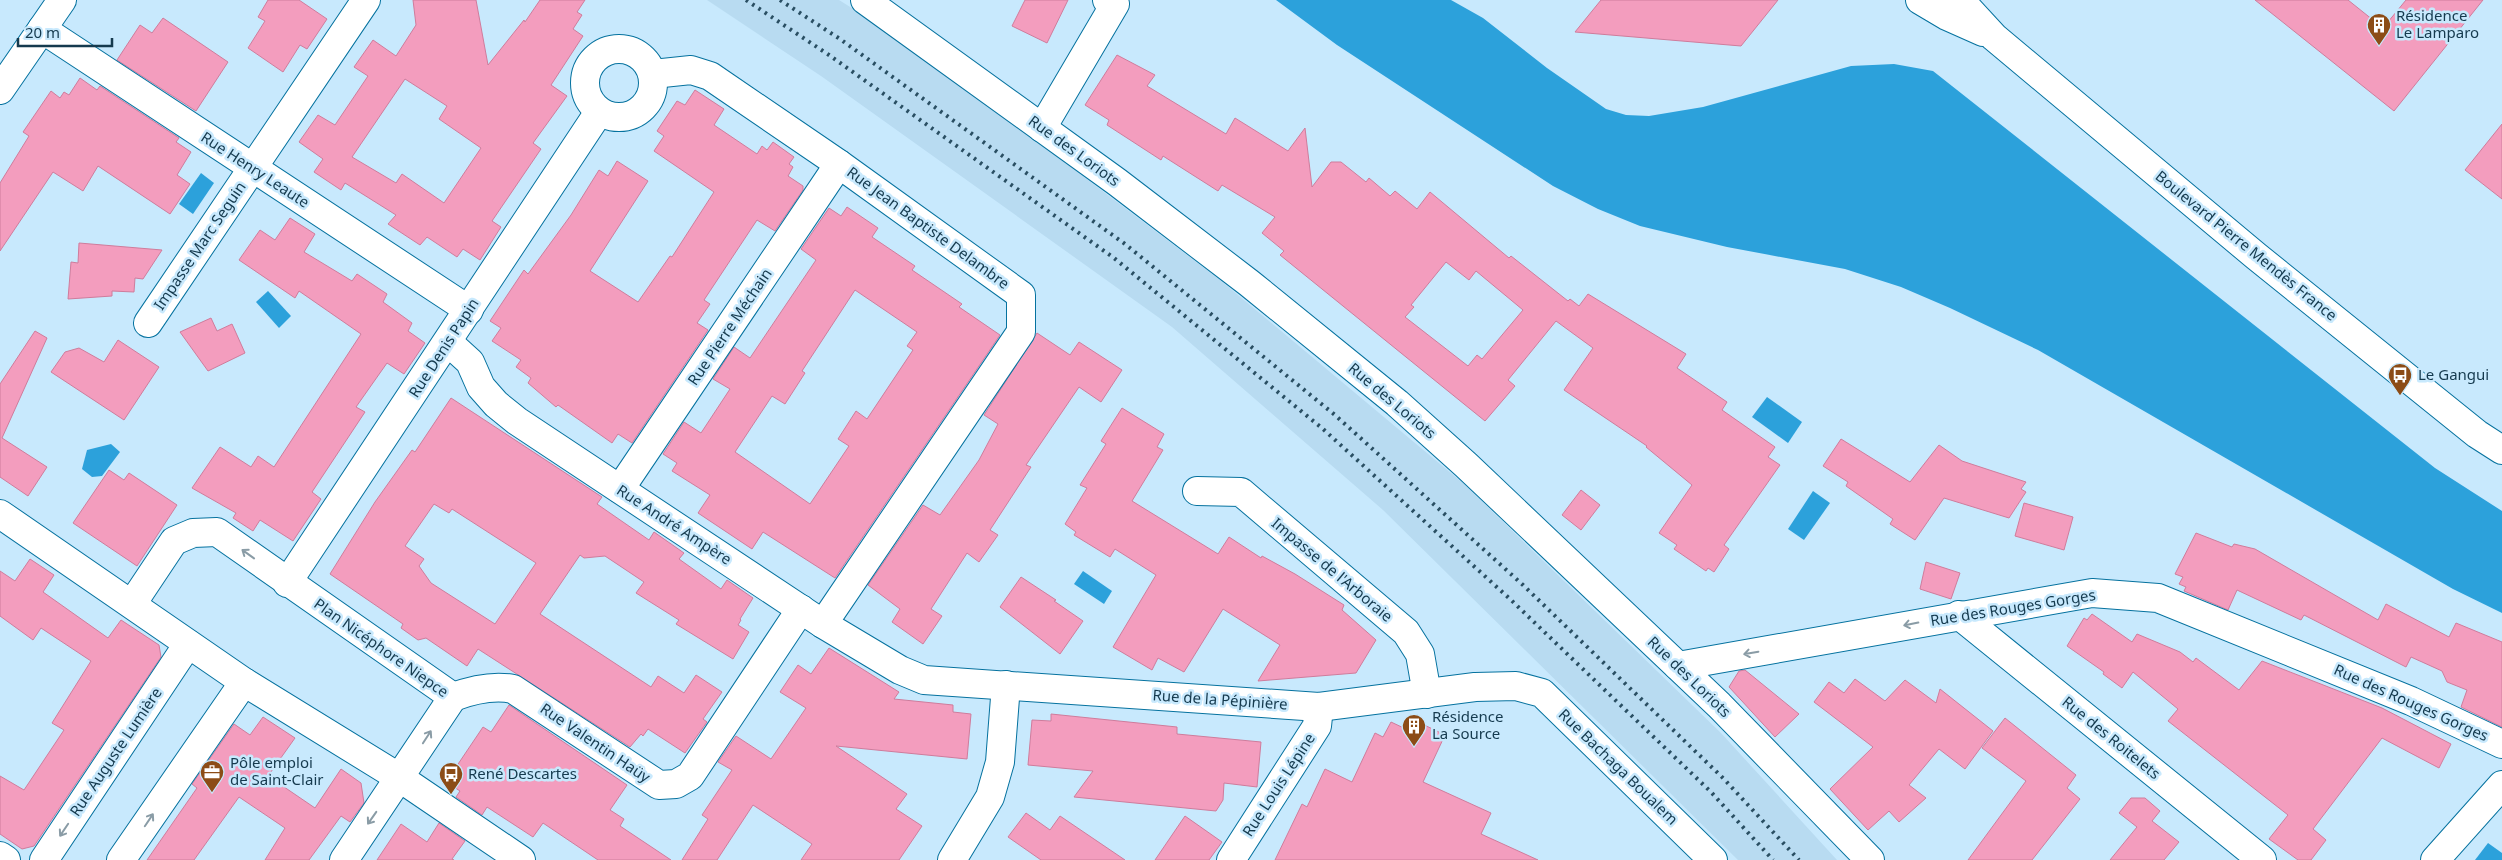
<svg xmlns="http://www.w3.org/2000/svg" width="2502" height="860" font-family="'Noto Sans',sans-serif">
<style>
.built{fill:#b8dbf1}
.water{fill:#2ca1db}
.building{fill:#f39dbe;stroke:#cf7c9c;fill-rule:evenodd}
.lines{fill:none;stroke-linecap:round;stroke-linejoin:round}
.minor-casing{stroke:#05729f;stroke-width:30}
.minor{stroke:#fff;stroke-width:28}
.rail{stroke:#294e62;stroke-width:4;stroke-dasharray:2.5 5;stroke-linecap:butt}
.oneway{stroke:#8a9ca6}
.labels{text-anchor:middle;stroke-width:5;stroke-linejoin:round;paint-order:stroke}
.poi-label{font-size:15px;fill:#153a4e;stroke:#c8e9fd;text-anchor:start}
.street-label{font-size:15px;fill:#153a4e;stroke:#c8e9fd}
</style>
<rect width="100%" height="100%" fill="#c8e9fd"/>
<polygon class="built" points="707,0 839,0 906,42 1220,280 1464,484 1721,733 1837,860 1738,860 1383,510 1172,327 821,76"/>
<g class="water">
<polygon points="1276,0 1451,0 1483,18 1547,68 1606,109 1626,115 1649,116 1703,107 1851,66 1894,64 1933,71 2435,468 2502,511 2502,613 2453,589 2038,350 1950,308 1901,287 1845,269 1727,247 1640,226 1598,209 1553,186 1337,45"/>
<polygon points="201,173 214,183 193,214 179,204"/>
<polygon points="268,291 291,316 279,328 256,302"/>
<polygon points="1767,397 1802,422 1788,443 1752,417"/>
<polygon points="111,444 120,452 102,476 92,477 82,469 87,450"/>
<polygon points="1813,491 1830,503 1804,540 1788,529"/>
<polygon points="1083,571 1112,591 1104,604 1074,584"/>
<polygon points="2488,843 2502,853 2502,860 2475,860"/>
</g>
<g class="building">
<polygon points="268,0 299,0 327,19 307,49 300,45 283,72 248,48 265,21 258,17"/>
<path d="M413 0H476L488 65 524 20 525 22 540 0H585L577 12 582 15 573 29 583 36 551 85 567 96 533 143 541 149 492 221 501 227 480 260 463 249 457 257 427 237 420 245 388 224 396 215 345 183 341 190 314 172 323 159 299 142 318 115 335 125 368 76 354 67 373 40 396 56 416 25ZM405 79 447 106 439 119 481 148 444 203 402 174 396 183 352 157Z"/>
<polygon points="1025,0 1068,0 1047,43 1012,26"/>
<polygon points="1601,0 1778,0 1741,46 1575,32"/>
<polygon points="2255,0 2348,0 2383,28 2406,0 2483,0 2394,111"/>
<polygon points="163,18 228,62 196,111 117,60 140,25 152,33"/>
<path d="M1117 55 1155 75 1147 86 1226 134 1235 118 1288 151 1305 128 1312 187 1331 162H1341L1366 182 1369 178 1390 196 1395 191 1417 209 1430 192 1509 258 1511 256 1568 301 1570 299 1579 306 1588 294 1686 354 1677 368 1727 402 1722 410 1775 447 1768 457 1780 465 1724 545 1729 549 1714 572 1708 568 1706 571 1674 549 1677 545 1659 533 1692 485 1646 447 1647 446 1564 390 1593 348 1556 321 1508 380 1515 386 1485 421 1280 255 1284 251 1262 233 1275 217 1222 185 1218 191 1163 156 1161 160 1107 125 1109 120 1085 105ZM1446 262 1469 280 1476 271 1523 310 1482 359 1477 355 1468 366 1405 317 1414 307 1411 305Z"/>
<polygon points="80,78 97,90 100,86 179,138 176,142 191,152 177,175 190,184 170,214 98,166 83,191 53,172 0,251 0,183 29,136 23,132 51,91 60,98 64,92 69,95"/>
<polygon points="695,90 724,109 714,125 757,154 762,146 767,150 773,142 794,157 789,164 793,167 788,176 803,186 803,190 775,231 757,220 704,300 710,304 697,323 708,330 632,443 618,434 612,443 558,405 556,407 528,383 531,378 516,367 521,360 492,341 501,328 490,321 524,270 528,274 571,215 599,170 608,176 617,161 648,181 590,271 638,302 670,256 672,257 714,192 654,151 664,136 657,131 677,101 685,105"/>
<polygon points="2502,124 2502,199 2465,170"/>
<path d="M847 207 878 228 872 237 915 266 912 270 962 304 959 307 1000 335 835 578 763 532 752 549 698 513 710 495 672 471 677 463 663 454 684 422 701 433 730 389 713 379 734 347 750 358 816 260 801 249 829 208 841 216ZM855 290 917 332 907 346 913 350 867 419 856 411 838 439 849 446 810 504 735 452 772 396 785 404 805 373 802 371Z"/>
<polygon points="290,218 315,234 304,252 352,281 357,274 387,294 383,302 412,323 408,331 425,343 404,374 387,363 356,407 365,412 312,492 321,499 293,541 260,520 253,531 233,518 236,513 192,488 220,447 251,467 258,456 274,467 361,334 299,291 295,298 239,260 260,230 275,240"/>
<polygon points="79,243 162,250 143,279 135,278 134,292 112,291 112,296 68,299 71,262 78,263"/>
<polygon points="211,318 217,331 232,324 245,353 208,371 180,332"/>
<polygon points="35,331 47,338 2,438 47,467 28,496 0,477 0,384"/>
<polygon points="1037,333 1070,355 1079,342 1122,370 1101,402 1079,387 1026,465 1031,467 990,530 998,535 979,562 967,553 931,609 942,616 923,644 892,622 900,609 868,585 923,505 940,515 979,460 998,424 984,415"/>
<polygon points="118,340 159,367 124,420 51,372 65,352 79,348 104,362"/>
<path d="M451 398 602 497 597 504 649 540 654 532 684 553 679 559 721 589 727 580 753 598 740 619 741 620 738 625 749 632 733 659 676 624 679 620 636 593 644 582 605 556 584 558 580 555 540 614 651 687 658 676 684 693 696 675 722 692 703 719 707 722 685 753 648 729 643 736 641 734 630 747 478 649 467 666 426 638 418 640 401 628 403 624 330 574 375 502 412 450 415 452ZM434 504 449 513 452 509 536 563 495 624 431 583 419 566 424 559 405 546Z"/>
<polygon points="1122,408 1164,434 1157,447 1163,450 1132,501 1218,554 1229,537 1261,558 1262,556 1295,574 1344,605 1342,610 1376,640 1356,673 1258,681 1280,645 1223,609 1184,672 1158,658 1152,670 1113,647 1156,575 1115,549 1110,557 1074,535 1076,532 1065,524 1087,488 1080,485 1106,444 1101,441"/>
<polygon points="1841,439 1910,482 1939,445 1962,461 2026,482 2021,489 2026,492 2009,518 1944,498 1915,540 1890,524 1893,519 1846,486 1848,482 1823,466"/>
<polygon points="109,470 124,480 129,473 177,505 137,566 73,523"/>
<polygon points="1581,490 1600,505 1581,530 1562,515"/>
<polygon points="2024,503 2073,517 2064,550 2015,536"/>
<polygon points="2196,533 2232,547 2234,544 2255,549 2378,620 2386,604 2449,637 2456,623 2502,642 2502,727 2461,707 2467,690 2447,682 2442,671 2411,657 2406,667 2304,615 2301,620 2237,590 2228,610 2184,591 2186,587 2179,584 2183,577 2175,574"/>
<polygon points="30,559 54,575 43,592 108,638 121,620 159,645 161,657 34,846 22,849 0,834 0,776 24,790 64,730 52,723 91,661 41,628 33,640 0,616 0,571 15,581"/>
<polygon points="1926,562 1960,573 1951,599 1920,589"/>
<polygon points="1021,577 1056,600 1054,601 1083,621 1060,654 1000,607"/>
<polygon points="2092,614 2132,642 2137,634 2180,652 2193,662 2196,658 2239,690 2262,661 2382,708 2451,744 2439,768 2382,738 2313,829 2326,840 2311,860 2298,860 2269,839 2288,815 2168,721 2178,709 2133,672 2122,688 2103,674 2104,672 2067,646 2084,618 2087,620"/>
<polygon points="829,648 899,692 894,699 953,705 953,712 971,714 967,759 836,746 907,794 896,809 922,826 899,860 801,860 812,844 753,805 717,860 682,860 708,819 702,815 732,770 718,762 736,736 771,759 806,708 780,692 798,665 811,674"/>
<polygon points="1745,670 1799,714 1775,737 1729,687 1739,671"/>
<polygon points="1855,679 1885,701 1905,680 1936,703 1940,689 1993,731 1965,769 1939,749 1909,785 1926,798 1899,822 1889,811 1868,830 1830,789 1873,747 1814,702 1829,682 1844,693"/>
<polygon points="509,705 627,785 610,810 624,819 620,826 671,860 598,860 543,823 533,837 487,807 482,815 456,797 460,791 446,782 483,727 491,732"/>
<polygon points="1051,714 1177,727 1177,734 1261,742 1257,787 1224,783 1223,800 1216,811 1074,797 1093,771 1028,765 1032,720 1051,721"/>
<polygon points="263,717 295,738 268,776 315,808 341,769 361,783 364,803 350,822 341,816 309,860 265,860 285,828 239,797 194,860 147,860 197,788 192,784 234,724 250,735"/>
<polygon points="2005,718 2076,775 2067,788 2080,799 2032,860 1968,860 2026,781 1982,748"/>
<polygon points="1414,720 1445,735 1423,782 1491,813 1481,834 1538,860 1275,860 1302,804 1307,807 1325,769 1352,782 1375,733 1383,737 1391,722 1408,730"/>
<polygon points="2131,798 2145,798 2160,811 2152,821 2179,842 2164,860 2110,860 2137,827 2119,813"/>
<polygon points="1026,813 1050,830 1060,816 1125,860 1041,860 1008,837"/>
<polygon points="1185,816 1222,842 1209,860 1155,860"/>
<polygon points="439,823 465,841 452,859 454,860 377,860 401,824 427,842"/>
</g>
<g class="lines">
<g class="minor-casing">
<g id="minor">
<polyline points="865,0 1117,182 1249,283 1397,403 1466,465 1719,705 1870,860"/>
<polyline points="1920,0 1947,16 1983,32"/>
<polyline points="1960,0 1994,37 2256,256 2477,434 2502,450"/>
<polyline points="42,29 469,310"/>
<circle cx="619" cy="83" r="34"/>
<polyline points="653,74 691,70 710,76 839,164 1021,295 1021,332 823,624"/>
<polyline points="0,90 62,0"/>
<polyline points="1042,128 1115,4 1107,0"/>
<polyline points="148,323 366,0"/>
<polyline points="448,342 470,362 481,387 496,404 517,421 823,624 900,670 924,680 1319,707 1475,687 1516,686 1542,693 1713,860"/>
<polyline points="620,489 839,164"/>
<polyline points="1197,491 1241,492 1406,632 1420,654 1427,694"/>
<polyline points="0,514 244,682 400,778 521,860"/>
<polyline points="287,583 599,112"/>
<polyline points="132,604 174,541 193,533 217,532 453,697 344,860"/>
<polyline points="1959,615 2262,860"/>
<polyline points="1678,666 2092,593 2158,598 2411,701 2502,744"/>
<path d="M453 697C472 690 493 685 513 689L659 785 676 784 690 776 801 609"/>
<polyline points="0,856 6,860"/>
<polyline points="44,860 188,644"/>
<polyline points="121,860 244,682"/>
<polyline points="952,860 990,797 1000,762 1006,685"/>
<polyline points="1231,860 1317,726 1319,707"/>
<polyline points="2435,860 2502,785"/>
</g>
</g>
<use href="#minor" class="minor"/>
<g class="rail">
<polyline points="746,0 829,55 1114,258 1323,429 1510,599 1711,792 1773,860"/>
<polyline points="780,0 840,39 1125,244 1335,415 1523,585 1724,779 1799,860"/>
</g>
</g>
<defs><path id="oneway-shaft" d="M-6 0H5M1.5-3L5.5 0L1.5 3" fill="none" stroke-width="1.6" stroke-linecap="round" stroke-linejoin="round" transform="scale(1.25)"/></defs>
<g class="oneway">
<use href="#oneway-shaft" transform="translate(248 554) rotate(-144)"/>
<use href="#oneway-shaft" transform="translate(1911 624) rotate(169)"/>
<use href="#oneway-shaft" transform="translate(1751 653) rotate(170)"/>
<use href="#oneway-shaft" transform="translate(427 737) rotate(-57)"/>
<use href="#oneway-shaft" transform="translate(372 818) rotate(125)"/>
<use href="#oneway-shaft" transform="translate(149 820) rotate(-56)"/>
<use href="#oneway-shaft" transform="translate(64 830) rotate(124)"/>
</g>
<defs>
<g id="building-pin" transform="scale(1.25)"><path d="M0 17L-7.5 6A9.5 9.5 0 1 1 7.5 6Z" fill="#8c4c16" stroke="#c8e9fd"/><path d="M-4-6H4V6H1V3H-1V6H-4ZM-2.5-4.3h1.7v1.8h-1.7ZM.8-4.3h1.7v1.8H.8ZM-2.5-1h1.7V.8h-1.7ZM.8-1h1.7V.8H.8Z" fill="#fff"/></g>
<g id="bus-pin" transform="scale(1.25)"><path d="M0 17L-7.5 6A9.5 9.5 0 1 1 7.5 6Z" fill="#8c4c16" stroke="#c8e9fd"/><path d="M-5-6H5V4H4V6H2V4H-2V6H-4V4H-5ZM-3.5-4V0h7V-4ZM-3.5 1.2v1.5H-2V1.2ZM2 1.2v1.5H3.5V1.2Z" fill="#fff"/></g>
<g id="office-pin" transform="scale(1.25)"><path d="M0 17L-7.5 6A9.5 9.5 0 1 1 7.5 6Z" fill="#8c4c16" stroke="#c8e9fd"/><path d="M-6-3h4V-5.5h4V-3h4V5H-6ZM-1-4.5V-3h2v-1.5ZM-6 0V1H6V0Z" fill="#fff"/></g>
</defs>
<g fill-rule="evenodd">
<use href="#building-pin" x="2379" y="25"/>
<use href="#bus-pin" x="2400" y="375"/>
<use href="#building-pin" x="1414" y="726"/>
<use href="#office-pin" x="212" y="772"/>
<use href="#bus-pin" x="451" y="774"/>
</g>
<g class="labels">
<g class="poi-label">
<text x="2396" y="21">Résidence<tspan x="2396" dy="17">Le Lamparo</tspan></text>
<text x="2418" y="380">Le Gangui</text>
<text x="1432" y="722">Résidence<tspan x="1432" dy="17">La Source</tspan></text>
<text x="230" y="768">Pôle emploi<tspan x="230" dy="17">de Saint-Clair</tspan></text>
<text x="468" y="779">René Descartes</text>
</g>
<g class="street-label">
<text transform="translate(1074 151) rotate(36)" y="5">Rue des Loriots</text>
<text transform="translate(255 170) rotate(33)" y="5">Rue Henry Leaute</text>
<text transform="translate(928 228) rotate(36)" y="5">Rue Jean Baptiste Delambre</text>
<text transform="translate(200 246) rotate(-56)" y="5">Impasse Marc Seguin</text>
<text transform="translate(2246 246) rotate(39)" y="5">Boulevard Pierre Mendès France</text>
<text transform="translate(730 327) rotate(-56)" y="5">Rue Pierre Méchain</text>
<text transform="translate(444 348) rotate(-57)" y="5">Rue Denis Papin</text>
<text transform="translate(1392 401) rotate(40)" y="5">Rue des Loriots</text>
<text transform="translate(674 525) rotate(33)" y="5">Rue André Ampère</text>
<text transform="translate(1332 570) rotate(40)" y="5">Impasse de l'Arboraie</text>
<text transform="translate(2013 608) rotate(-9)" y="5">Rue des Rouges Gorges</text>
<text transform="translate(381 648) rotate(35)" y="5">Plan Nicéphore Niepce</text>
<text transform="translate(1689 677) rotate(44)" y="5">Rue des Loriots</text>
<text transform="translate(1220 700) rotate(4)" y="5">Rue de la Pépinière</text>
<text transform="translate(2411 703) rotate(24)" y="5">Rue des Rouges Gorges</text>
<text transform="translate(2111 738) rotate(39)" y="5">Rue des Roitelets</text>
<text transform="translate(595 743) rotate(34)" y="5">Rue Valentin Haüy</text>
<text transform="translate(116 752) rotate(-56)" y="5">Rue Auguste Lumière</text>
<text transform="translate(1618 767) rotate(44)" y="5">Rue Bachaga Boualem</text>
<text transform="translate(1279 785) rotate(-57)" y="5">Rue Louis Lépine</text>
</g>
</g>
<path d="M18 38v8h94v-8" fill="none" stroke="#153a4e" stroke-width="2.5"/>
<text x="25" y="38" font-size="15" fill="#153a4e" stroke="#c8e9fd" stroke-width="4" paint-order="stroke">20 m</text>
</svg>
